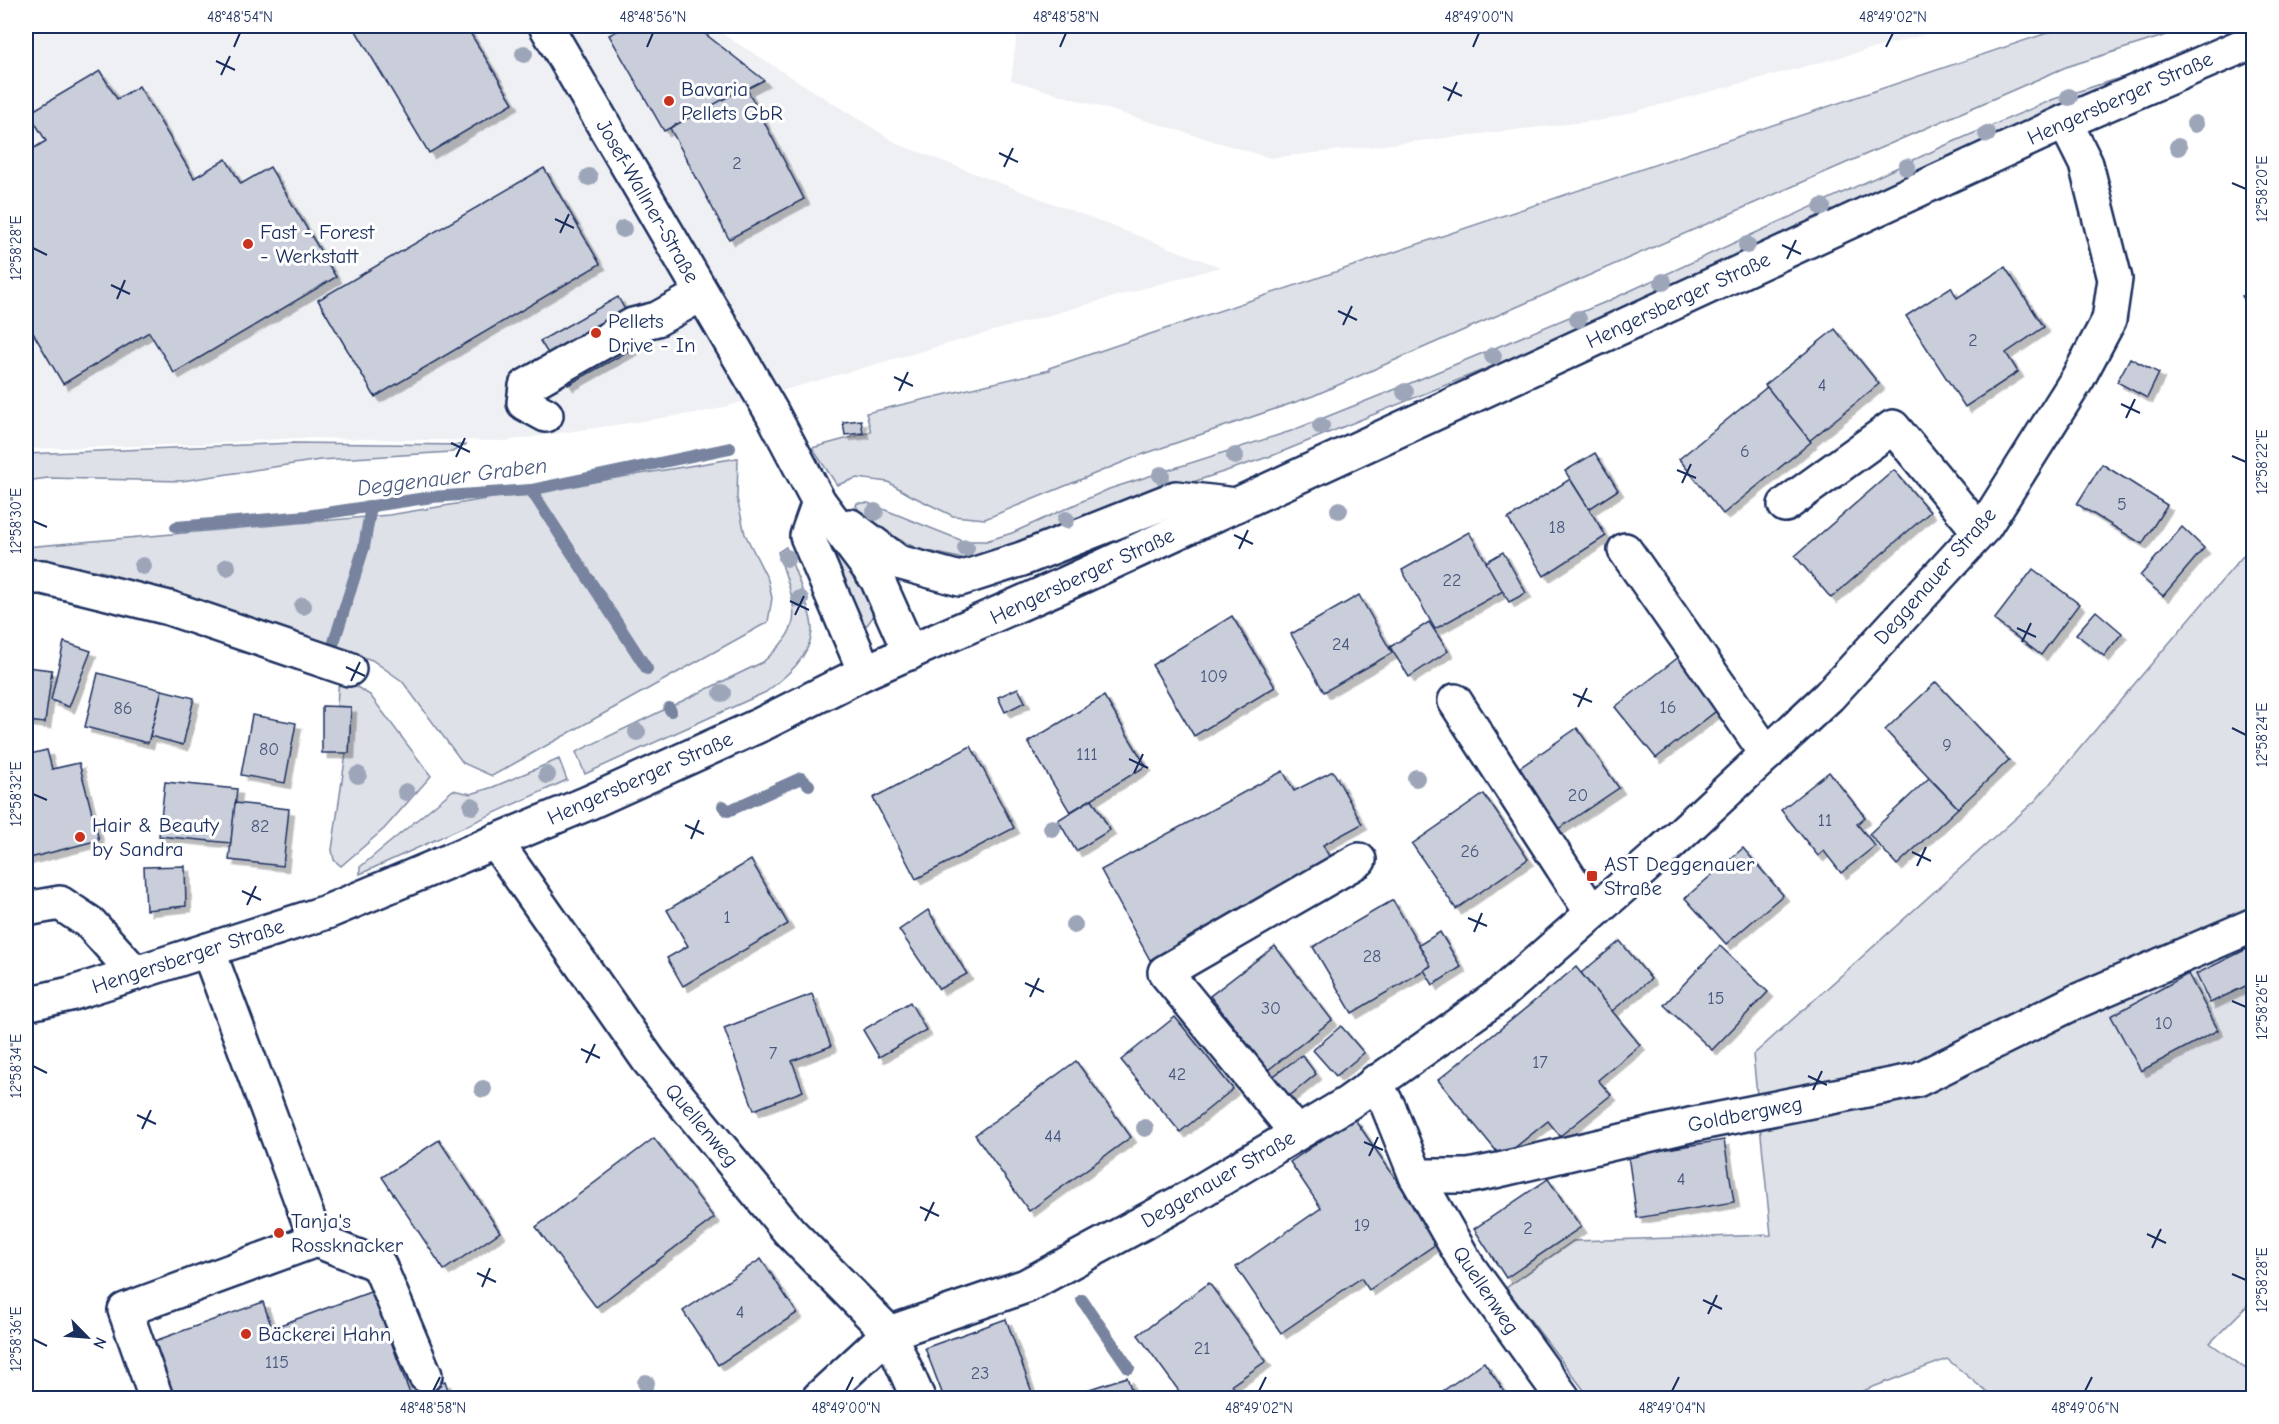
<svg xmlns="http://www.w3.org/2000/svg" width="2279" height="1424" font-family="'Comic Neue',sans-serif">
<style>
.built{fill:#eff0f4}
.green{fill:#dee1e7;stroke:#7c88a2;stroke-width:1.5}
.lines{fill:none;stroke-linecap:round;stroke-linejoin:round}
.stream{stroke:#77839f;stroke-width:12}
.building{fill:#caceda;stroke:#1b2f5e;stroke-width:1.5;filter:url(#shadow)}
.minor-casing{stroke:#1b2f5e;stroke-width:38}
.major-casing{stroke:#1b2f5e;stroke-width:38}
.minor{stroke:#fff;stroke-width:33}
.major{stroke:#fff;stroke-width:33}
.tree{fill:#9da5b9}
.ticks{fill:none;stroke:#1b2f5e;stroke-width:2}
.poi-dot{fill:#c8321e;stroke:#fff;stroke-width:2}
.labels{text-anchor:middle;stroke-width:6;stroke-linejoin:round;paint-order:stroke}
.number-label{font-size:18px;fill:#47577d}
.poi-label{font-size:21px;fill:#1b2f5e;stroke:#fff;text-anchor:start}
.street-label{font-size:21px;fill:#1b2f5e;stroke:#fff}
.water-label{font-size:22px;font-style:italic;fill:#49597e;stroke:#fff}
.neatline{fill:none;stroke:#1b2f5e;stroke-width:2}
.ticks-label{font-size:15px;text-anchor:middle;fill:#1b2f5e}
</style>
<defs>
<filter id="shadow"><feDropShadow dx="5.5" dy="5.5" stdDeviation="0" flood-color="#0004"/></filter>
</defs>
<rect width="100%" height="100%" fill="#fff"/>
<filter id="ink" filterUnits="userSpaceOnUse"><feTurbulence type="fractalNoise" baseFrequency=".0167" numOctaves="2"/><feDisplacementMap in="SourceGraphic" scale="12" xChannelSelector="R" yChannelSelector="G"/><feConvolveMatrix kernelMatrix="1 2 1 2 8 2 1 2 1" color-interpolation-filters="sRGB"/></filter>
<g filter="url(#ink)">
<g class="built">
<polygon points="26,26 710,26 898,144 1220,267 710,411 506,441 297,438 200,444 26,449"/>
<polygon points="1018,26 1958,26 1603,120 1270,158 1011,80"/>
</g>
<g class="green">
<polygon points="2068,26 2195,26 2066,67 1313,396 1138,456 985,519 953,516 910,495 888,482 857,478 837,485 812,448 871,432 866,413 1050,370 1049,368"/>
<polygon points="2120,78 2121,84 1549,343 1274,455 1115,508 993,559 959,558 916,548 867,523 856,506 857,503 868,503 963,541 986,541 1012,533 1109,489 1291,431 1396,389 1608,301 1946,145 2054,99"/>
<polygon points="293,443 465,445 452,452 320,460 182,481 48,478 26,481 26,454"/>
<polygon points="738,458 737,498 745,534 768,580 772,598 768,622 492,776 463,763 402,681 372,660 104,572 26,557 26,547 389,515"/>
<polygon points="821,525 866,584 873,617 867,625 862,624 853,612"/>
<polygon points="2253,544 2253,1300 2210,1343 2253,1374 2253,1398 1994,1398 1947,1359 1844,1398 1590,1398 1506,1288 1573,1241 1771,1235 1753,1055 2036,800"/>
<path d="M786 547C793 567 813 613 812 631 810 658 785 677 766 692L585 774 576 752 763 662C775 651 787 640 792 625 799 607 783 570 778 552Z"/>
<polygon points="339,676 370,695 431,776 384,829 341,866 334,860 332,850 346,753 349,753 351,707 337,706"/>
<polygon points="559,759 567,780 360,874 360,867 453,790 471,794 493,787"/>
</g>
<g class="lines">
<g class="stream">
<polyline points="531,490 647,669"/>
<polyline points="176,527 307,516 432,497 531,490 730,448"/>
<polyline points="334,642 364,547 371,506"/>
<polyline points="669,708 671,711"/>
<polyline points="723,806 728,811 801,778 809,785"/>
<polyline points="1082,1300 1129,1368"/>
</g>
</g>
<g class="building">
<polygon points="353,26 466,26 513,103 429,153"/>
<polygon points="627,26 695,26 764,80 664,131 609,35"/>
<polygon points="100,71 117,99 139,86 194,178 226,159 241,184 270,167 336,277 174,373 149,332 63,384 26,321 26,153 46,141 29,113"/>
<polygon points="746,87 804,199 729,239 670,128"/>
<polygon points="544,168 600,264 375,397 318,300"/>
<polygon points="2005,267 2044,327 2006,353 2018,372 1965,407 1906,316 1951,287 1957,298"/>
<polygon points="2254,289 2254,314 2242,296"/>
<polygon points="618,297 643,343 568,385 540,341"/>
<polygon points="1835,329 1879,384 1809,441 1765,385"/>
<polygon points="2130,358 2159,373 2147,398 2117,382"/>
<polygon points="1767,387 1811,442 1723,514 1679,459"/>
<polygon points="861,420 863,433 845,435 843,422"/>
<polygon points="1595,453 1618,490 1589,509 1565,471"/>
<polygon points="2102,464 2167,505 2142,544 2077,504"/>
<polygon points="1894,470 1930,512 1831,598 1795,556"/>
<polygon points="1570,479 1606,536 1544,576 1508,519"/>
<polygon points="2182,527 2204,548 2163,596 2140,576"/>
<polygon points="1469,532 1503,591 1435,629 1402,570"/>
<polygon points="1503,552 1526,593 1509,602 1486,562"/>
<polygon points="2033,569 2079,604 2041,655 1994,620"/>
<polygon points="1359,595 1392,653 1324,692 1291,634"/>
<polygon points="2096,611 2122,633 2104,656 2076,634"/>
<polygon points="1232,616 1275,687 1194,736 1152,665"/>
<polygon points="1429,622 1448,651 1409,677 1390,647"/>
<polygon points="64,642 91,651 69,707 51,700"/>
<polygon points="1680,656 1720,708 1656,758 1615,707"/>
<polygon points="26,667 52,670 45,723 26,721"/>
<polygon points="98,673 162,690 148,743 85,727"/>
<polygon points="1936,682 2009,760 1958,808 1885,730"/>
<polygon points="1018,688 1025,702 1005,712 998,697"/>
<polygon points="162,690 194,698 183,745 150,736"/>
<polygon points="1104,696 1146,766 1070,812 1028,742"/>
<polygon points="322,706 351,707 349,753 322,753"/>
<polygon points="252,715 296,723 285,783 241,775"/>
<polygon points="1577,728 1619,788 1552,833 1512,773"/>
<polygon points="971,746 1014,828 916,879 873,798"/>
<polygon points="47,750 52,769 79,763 99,840 26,859 26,755"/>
<polygon points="1283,771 1294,791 1333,771 1362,824 1323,845 1332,862 1150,960 1101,870"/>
<polygon points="1829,772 1865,817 1857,824 1875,846 1841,873 1824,851 1818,856 1781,810"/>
<polygon points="1929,778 1958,808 1897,865 1869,834"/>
<polygon points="165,782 237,789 231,843 159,836"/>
<polygon points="1484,794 1528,859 1456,909 1412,844"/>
<polygon points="1092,799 1110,830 1076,851 1058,820"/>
<polygon points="235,803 289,809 283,866 229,860"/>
<polygon points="1743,848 1783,895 1726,944 1685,898"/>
<polygon points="751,860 788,924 683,986 667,958 688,946 667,910"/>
<polygon points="185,866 186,906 146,910 144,867"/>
<polygon points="1393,900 1431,966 1352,1013 1313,947"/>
<polygon points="928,910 967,974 939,989 899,930"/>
<polygon points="1440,932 1461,967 1433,985 1424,970 1431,966 1419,945"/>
<polygon points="1620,941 1651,979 1612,1011 1581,973"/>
<polygon points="1275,946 1332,1020 1268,1070 1210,996"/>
<polygon points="1720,946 1768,992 1712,1050 1664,1005"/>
<polygon points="2249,948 2254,957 2254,982 2210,1003 2196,974"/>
<polygon points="1576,967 1640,1045 1598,1080 1611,1095 1560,1136 1548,1121 1502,1158 1438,1080"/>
<polygon points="2188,974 2218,1030 2141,1071 2111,1016"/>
<polygon points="812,994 831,1046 792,1061 803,1091 754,1110 724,1028"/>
<polygon points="910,1002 926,1030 879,1057 863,1030"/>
<polygon points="1175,1017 1233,1089 1180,1132 1121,1060"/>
<polygon points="1341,1026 1364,1053 1336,1076 1313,1050"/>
<polygon points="1302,1055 1316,1074 1287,1098 1271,1078"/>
<polygon points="1076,1061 1131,1137 1029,1211 975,1135"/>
<polygon points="1354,1118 1439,1242 1369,1290 1361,1278 1281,1333 1236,1267 1321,1208 1290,1162"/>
<polygon points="654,1138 714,1218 596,1307 536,1227"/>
<polygon points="439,1140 500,1232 444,1270 382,1177"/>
<polygon points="1724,1140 1734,1202 1637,1218 1628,1155"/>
<polygon points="1548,1179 1581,1227 1506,1278 1474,1229"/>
<polygon points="761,1259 797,1313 718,1365 683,1311"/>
<polygon points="1209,1283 1266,1361 1232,1385 1241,1398 1184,1398 1138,1335"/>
<polygon points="373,1291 410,1394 445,1381 451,1398 169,1398 149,1343 263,1302 272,1328"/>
<polygon points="1006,1319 1034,1398 944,1398 925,1348"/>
<polygon points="1484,1362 1509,1398 1433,1398"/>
<polygon points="1127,1377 1134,1398 1076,1398 1074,1394"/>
</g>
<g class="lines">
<g class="minor-casing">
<g id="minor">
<polyline points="546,26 772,413 819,502 877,579 910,653"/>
<polyline points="546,415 524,403 526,386 633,325 657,319 702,294"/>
<polyline points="819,502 807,536 865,672"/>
<polyline points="1785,505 1893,427 1979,531"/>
<polyline points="850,526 898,562 960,579 1022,559 1176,498 1236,505"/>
<polyline points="1625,550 1767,754"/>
<polyline points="26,577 43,577 169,608 349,669"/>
<polyline points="1455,701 1592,913"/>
<polyline points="495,841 649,1061 789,1231 889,1333 918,1398"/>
<polyline points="26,909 60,903 90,923 135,973"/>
<polyline points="1375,1082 1388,1106 1416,1176 1469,1176 1499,1170 1690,1125 1917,1080 2075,1002 2254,925"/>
<polyline points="1297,1133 1165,972 1359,860"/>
<polyline points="1416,1176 1467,1265 1563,1398"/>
<polyline points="316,1240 379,1265 425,1375"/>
<path d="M156 1398 125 1310 316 1240C280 1143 245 1047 208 950"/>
<polyline points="819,1398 889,1333 1026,1286 1194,1195 1348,1103 1497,997 1653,860 1829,696 1985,526 2078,378 2109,320 2115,279 2086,164 2065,122"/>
</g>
</g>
<g class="major-casing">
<polyline id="major" points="26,1004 70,994 327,912 588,803 762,724 865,672 1065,584 2065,122 2254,41"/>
</g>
<use href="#minor" class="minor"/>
<use href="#major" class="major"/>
</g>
<g class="tree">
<circle cx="524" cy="54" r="9"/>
<circle cx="2069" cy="97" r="9"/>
<circle cx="2195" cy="124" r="9"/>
<circle cx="1987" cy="134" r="9"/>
<circle cx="2178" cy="147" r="9"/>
<circle cx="1907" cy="167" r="9"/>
<circle cx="589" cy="177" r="9"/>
<circle cx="1822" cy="207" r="9"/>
<circle cx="623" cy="229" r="9"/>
<circle cx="1747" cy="245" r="9"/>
<circle cx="1663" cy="282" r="9"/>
<circle cx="1578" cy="319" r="9"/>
<circle cx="1493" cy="356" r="9"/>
<circle cx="1405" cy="392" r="9"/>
<circle cx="1321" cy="426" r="9"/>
<circle cx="1235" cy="456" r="9"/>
<circle cx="1161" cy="475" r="9"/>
<circle cx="1339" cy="510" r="9"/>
<circle cx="875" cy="512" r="9"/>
<circle cx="1066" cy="520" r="9"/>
<circle cx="966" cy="548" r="9"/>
<circle cx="787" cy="558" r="9"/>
<circle cx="143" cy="566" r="9"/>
<circle cx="227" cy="567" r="9"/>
<circle cx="800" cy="599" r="9"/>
<circle cx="303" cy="606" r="9"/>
<circle cx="722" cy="693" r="9"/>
<circle cx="637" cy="732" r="9"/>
<circle cx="358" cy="775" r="9"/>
<circle cx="547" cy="775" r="9"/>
<circle cx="1416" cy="778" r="9"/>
<circle cx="406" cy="792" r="9"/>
<circle cx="472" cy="806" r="9"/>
<circle cx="1052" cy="828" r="9"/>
<circle cx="1074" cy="925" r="9"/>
<circle cx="483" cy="1089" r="9"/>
<circle cx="1145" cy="1128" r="9"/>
<circle cx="646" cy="1383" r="9"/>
</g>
</g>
<path class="ticks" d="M234 47 240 33M647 47 653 33M1060 47 1066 33M1473 47 1479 33M1886 47 1893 33M216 61 235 70M221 75 230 56M1443 87 1462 96M1448 101 1457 82M999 153 1018 162M1004 167 1013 148M2232 183 2246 189M555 219 574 228M560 233 569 214M1782 245 1801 254M33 248 47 255M1787 259 1796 240M111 285 130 294M117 299 125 280M1338 311 1357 320M1343 325 1352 306M894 377 913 386M899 391 908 372M2121 404 2140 413M2126 418 2135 399M451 443 470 452M2232 456 2246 462M456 457 465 438M1677 470 1696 478M1682 483 1691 464M33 521 47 527M1234 535 1253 544M1239 549 1248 530M790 601 809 610M795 615 804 596M2017 628 2036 637M2022 642 2031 623M346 667 365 676M351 681 360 662M1573 694 1592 702M1578 707 1587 688M2232 728 2246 735M1129 759 1148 768M1134 773 1143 754M33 794 47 800M685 825 704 834M691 839 699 820M1912 852 1931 861M1917 866 1926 847M242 891 261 900M247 905 256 886M1468 918 1487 926M1474 932 1482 913M1025 983 1044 992M1030 997 1039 978M2232 1001 2246 1007M581 1049 600 1058M586 1063 595 1044M33 1066 47 1073M1808 1076 1827 1085M1813 1090 1822 1071M137 1115 156 1124M142 1129 151 1110M1364 1142 1383 1150M1369 1156 1378 1137M920 1207 939 1216M925 1221 934 1202M2147 1234 2166 1243M2152 1248 2161 1229M477 1273 496 1282M2232 1274 2246 1280M482 1287 490 1268M1703 1300 1722 1309M1708 1314 1717 1295M33 1339 47 1346M433 1391 440 1377M846 1391 853 1377M1259 1391 1266 1377M1672 1391 1679 1377M2085 1391 2092 1377"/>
<g class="poi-dot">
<circle cx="669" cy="101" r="6"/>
<circle cx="248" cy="244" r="6"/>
<circle cx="596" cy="333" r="6"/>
<circle cx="80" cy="837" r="6"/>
<rect x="1586" y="870" width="12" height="12" rx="3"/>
<circle cx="279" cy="1233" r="6"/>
<circle cx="246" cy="1334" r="6"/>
</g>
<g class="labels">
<g class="number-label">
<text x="737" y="169">2</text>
<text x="1973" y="346">2</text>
<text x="1822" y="391">4</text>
<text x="1745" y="457">6</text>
<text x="2122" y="510">5</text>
<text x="1557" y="533">18</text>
<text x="1452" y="586">22</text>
<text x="1341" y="650">24</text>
<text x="1214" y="682">109</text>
<text x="1668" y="713">16</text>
<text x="123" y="714">86</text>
<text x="1947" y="751">9</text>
<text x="269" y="755">80</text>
<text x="1087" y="760">111</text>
<text x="1578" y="801">20</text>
<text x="1825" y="826">11</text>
<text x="260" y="832">82</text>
<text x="1470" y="857">26</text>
<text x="727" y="923">1</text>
<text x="1372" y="962">28</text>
<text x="1716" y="1004">15</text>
<text x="1271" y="1014">30</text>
<text x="2164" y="1029">10</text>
<text x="773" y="1059">7</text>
<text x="1540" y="1068">17</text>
<text x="1177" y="1080">42</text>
<text x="1053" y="1142">44</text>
<text x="1681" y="1185">4</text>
<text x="1362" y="1231">19</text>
<text x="1528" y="1234">2</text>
<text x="740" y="1318">4</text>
<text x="1202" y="1354">21</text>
<text x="277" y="1368">115</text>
<text x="980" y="1379">23</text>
</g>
<g class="poi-label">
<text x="681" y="96">Bavaria<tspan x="681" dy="24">Pellets GbR</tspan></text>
<text x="260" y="239">Fast - Forest<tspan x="260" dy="24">- Werkstatt</tspan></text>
<text x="608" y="328">Pellets<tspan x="608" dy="24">Drive - In</tspan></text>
<text x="92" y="832">Hair &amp; Beauty<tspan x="92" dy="24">by Sandra</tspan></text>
<text x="1604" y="871">AST Deggenauer<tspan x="1604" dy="24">Straße</tspan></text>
<text x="291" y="1228">Tanja's<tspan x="291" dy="24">Rossknacker</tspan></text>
<text x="258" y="1341">Bäckerei Hahn</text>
</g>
<g class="street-label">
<text transform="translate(2120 98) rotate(-24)" y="7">Hengersberger Straße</text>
<text transform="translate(648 201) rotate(60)" y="7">Josef-Wallner-Straße</text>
<text transform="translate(1678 300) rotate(-25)" y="7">Hengersberger Straße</text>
<text transform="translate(1082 576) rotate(-25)" y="7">Hengersberger Straße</text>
<text transform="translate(1935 576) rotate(-49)" y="7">Deggenauer Straße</text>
<text transform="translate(640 778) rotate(-24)" y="7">Hengersberger Straße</text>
<text transform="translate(188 956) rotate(-18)" y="7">Hengersberger Straße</text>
<text transform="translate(1745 1114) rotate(-11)" y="7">Goldbergweg</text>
<text transform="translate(702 1125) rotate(50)" y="7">Quellenweg</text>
<text transform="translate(1218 1179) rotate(-30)" y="7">Deggenauer Straße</text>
<text transform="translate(1486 1290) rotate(56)" y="7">Quellenweg</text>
</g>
<g class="water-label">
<text transform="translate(452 476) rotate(-7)" y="8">Deggenauer Graben</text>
</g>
</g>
<rect width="2279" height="1424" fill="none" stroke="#fff" stroke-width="66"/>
<g transform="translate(87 1337) rotate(115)" stroke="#ffffff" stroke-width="4.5" paint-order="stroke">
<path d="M0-4.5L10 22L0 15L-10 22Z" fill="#1b2f5e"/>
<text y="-9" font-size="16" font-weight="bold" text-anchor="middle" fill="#1b2f5e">N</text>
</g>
<rect x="33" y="33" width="2213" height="1358" class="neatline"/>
<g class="ticks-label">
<text x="240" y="22">48°48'54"N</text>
<text x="653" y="22">48°48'56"N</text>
<text x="1066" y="22">48°48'58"N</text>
<text x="1479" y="22">48°49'00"N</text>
<text x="1893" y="22">48°49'02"N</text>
<text transform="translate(2262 189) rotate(-90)" y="5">12°58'20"E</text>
<text transform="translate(16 248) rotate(-90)" y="5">12°58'28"E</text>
<text transform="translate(2262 462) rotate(-90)" y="5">12°58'22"E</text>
<text transform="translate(16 521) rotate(-90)" y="5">12°58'30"E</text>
<text transform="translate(2262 735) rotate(-90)" y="5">12°58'24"E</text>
<text transform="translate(16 794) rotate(-90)" y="5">12°58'32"E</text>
<text transform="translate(2262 1007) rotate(-90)" y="5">12°58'26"E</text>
<text transform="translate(16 1066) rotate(-90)" y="5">12°58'34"E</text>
<text transform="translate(2262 1280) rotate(-90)" y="5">12°58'28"E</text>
<text transform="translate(16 1339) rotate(-90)" y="5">12°58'36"E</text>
<text x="433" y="1413">48°48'58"N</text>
<text x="846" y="1413">48°49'00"N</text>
<text x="1259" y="1413">48°49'02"N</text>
<text x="1672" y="1413">48°49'04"N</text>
<text x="2085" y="1413">48°49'06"N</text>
</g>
</svg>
